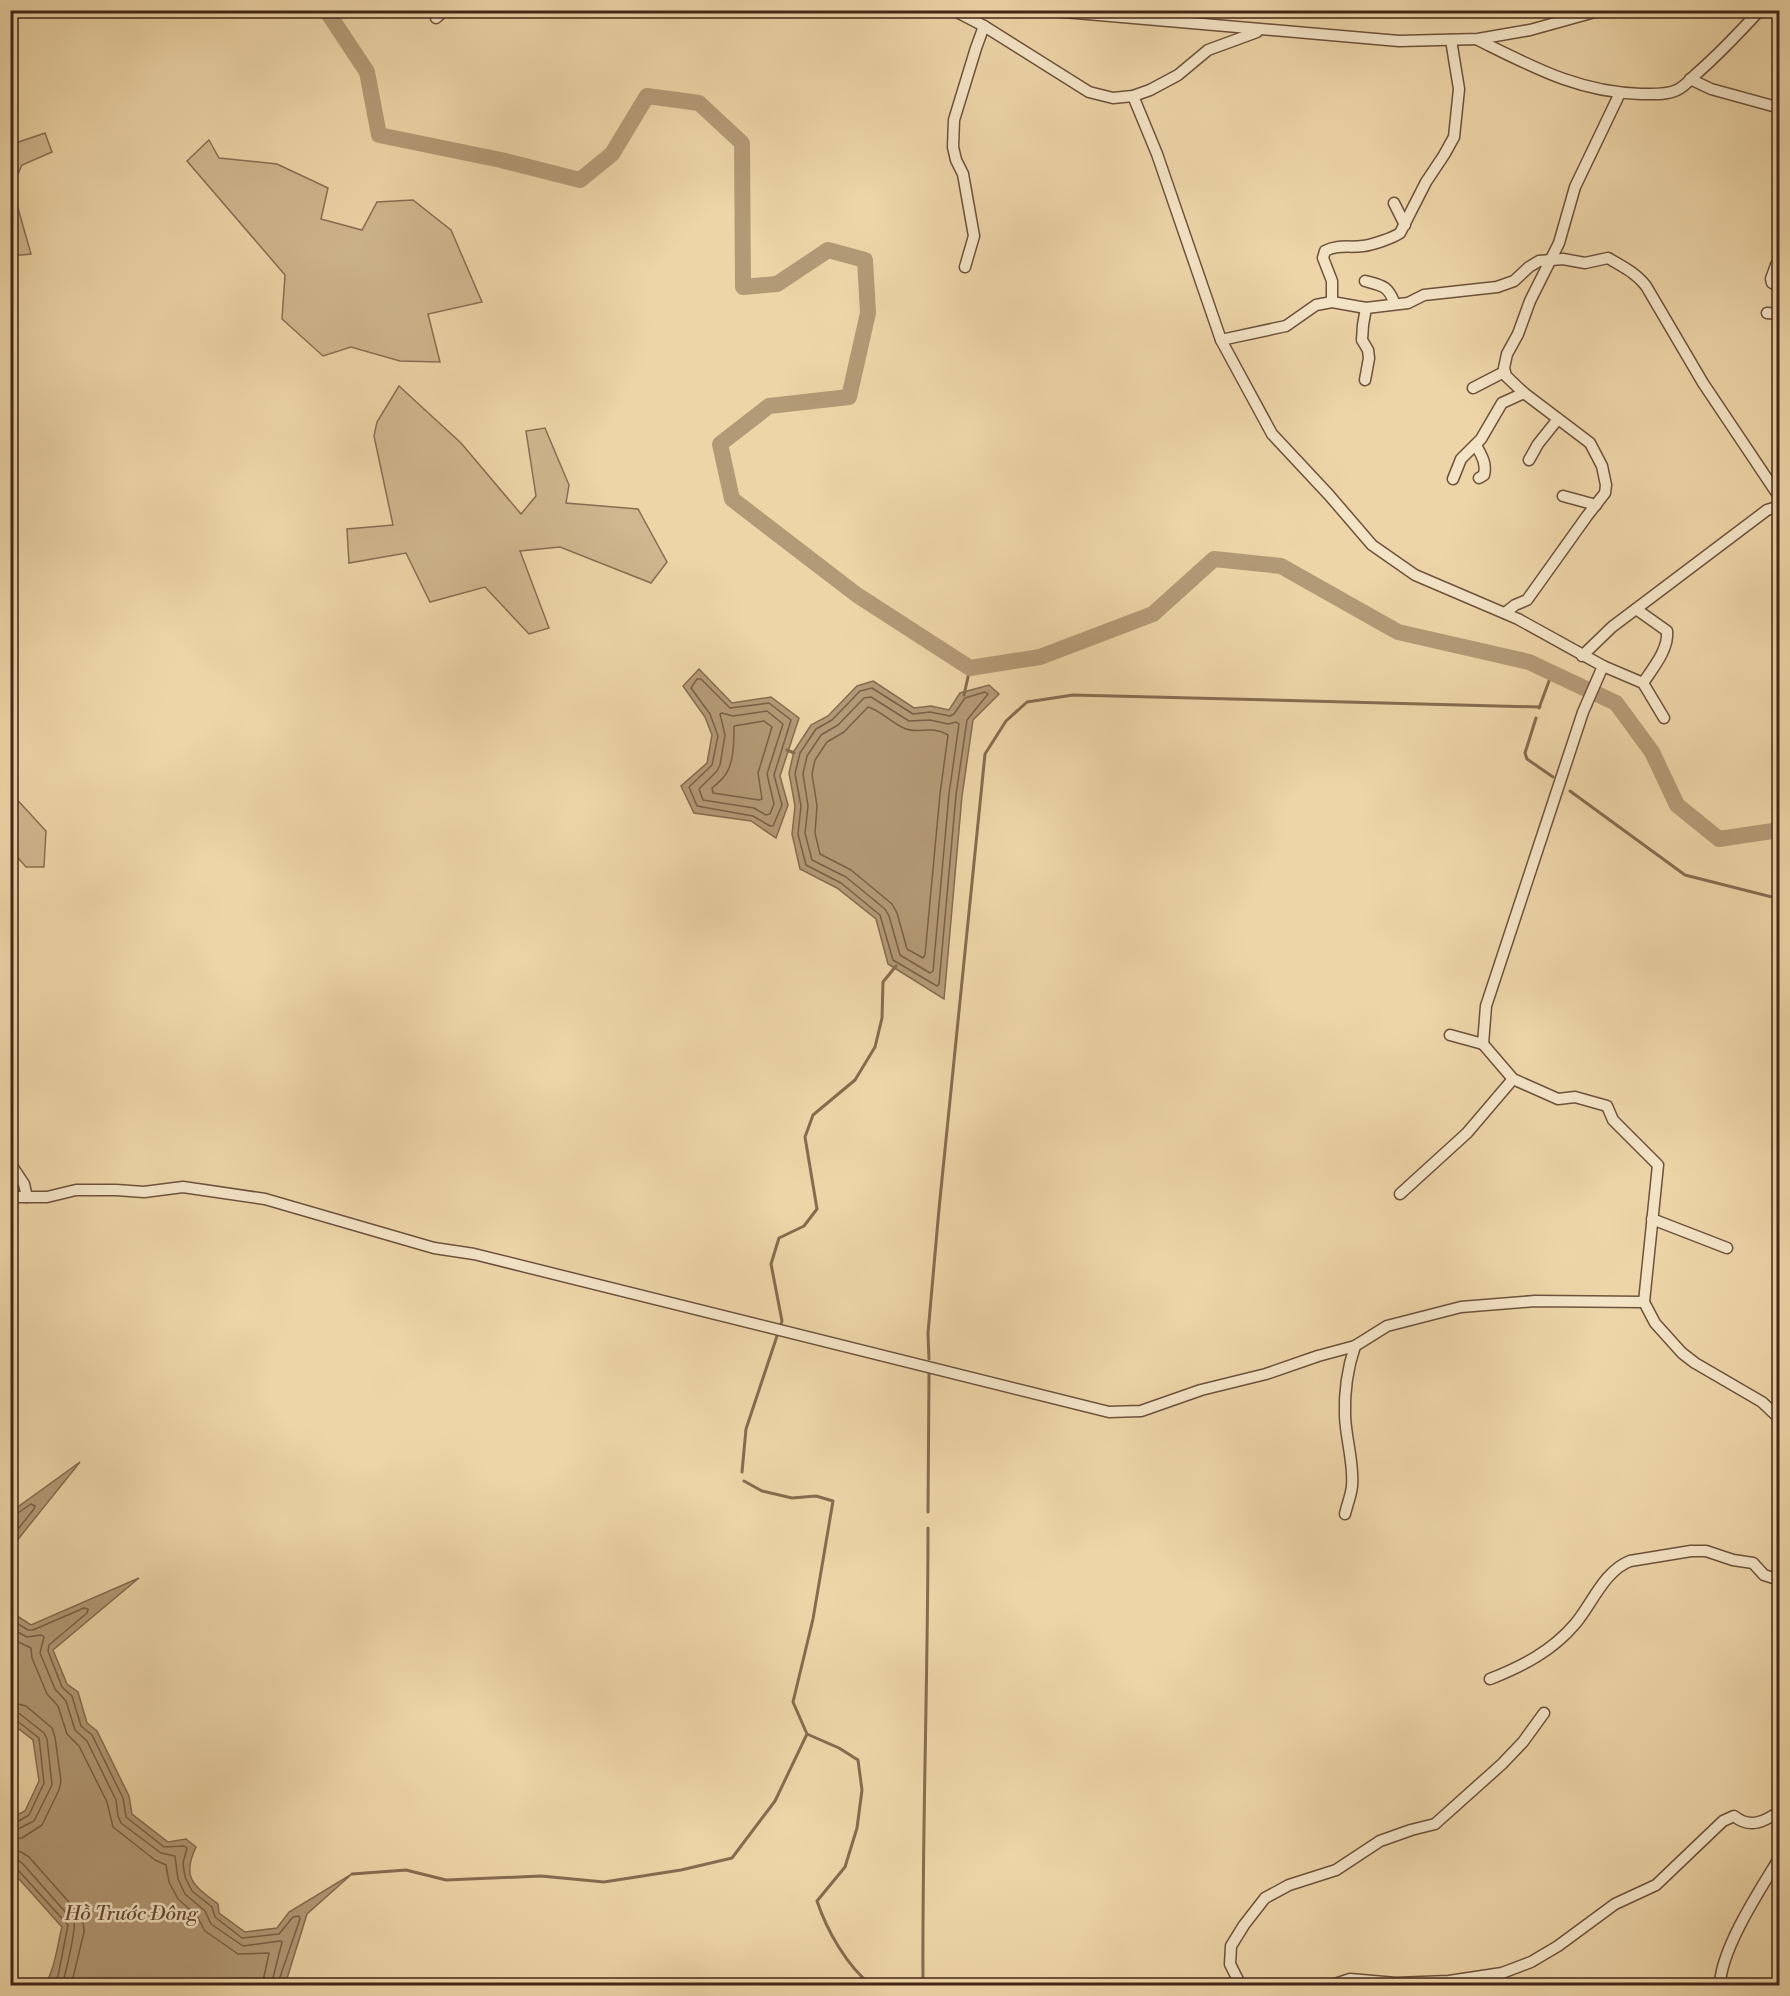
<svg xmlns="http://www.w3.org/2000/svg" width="1790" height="1996" font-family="'Libre Bodoni',serif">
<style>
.green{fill:#d0b78f;stroke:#8a6e54;stroke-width:1.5}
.water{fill:#b39a76;stroke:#866c50;stroke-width:1.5}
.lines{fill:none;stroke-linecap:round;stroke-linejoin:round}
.shore{stroke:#7b6047;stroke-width:1.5}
.stream{stroke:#866c50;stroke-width:3}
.river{stroke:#b39a76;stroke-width:16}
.minor-casing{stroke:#6e523c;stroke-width:13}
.minor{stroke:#f3e4c6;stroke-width:10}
.labels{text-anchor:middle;stroke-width:5;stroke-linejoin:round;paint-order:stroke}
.water-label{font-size:20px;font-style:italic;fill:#654934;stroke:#f3e4c6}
</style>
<rect width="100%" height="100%" fill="#edd5a7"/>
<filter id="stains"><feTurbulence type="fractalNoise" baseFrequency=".00333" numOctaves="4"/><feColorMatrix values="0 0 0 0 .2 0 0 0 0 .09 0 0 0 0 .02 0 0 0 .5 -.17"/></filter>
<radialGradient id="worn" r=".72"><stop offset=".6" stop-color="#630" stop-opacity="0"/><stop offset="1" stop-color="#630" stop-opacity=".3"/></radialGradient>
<g class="green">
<polygon points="45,133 52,152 22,165 12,187 31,254 11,256 11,150 16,143"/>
<polygon points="209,140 219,158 277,164 328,188 321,219 362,230 377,202 413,200 451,230 482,302 428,314 440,362 400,361 351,347 323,356 282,319 285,275 187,161"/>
<polygon points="399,386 461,443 521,514 536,496 526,431 545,428 569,485 566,503 638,509 667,562 651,583 560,547 520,551 549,628 529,634 485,587 430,602 406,553 349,563 347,529 393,525 374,436 377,422"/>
<polygon points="11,793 46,831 44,867 26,867 11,850"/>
</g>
<g class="water">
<polygon points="699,669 732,703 771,697 799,718 780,776 788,805 776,838 751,821 694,813 681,786 707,763 712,735 705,717 683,686"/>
<polygon points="873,681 914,708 931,706 949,710 960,693 989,685 999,694 973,720 962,796 944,999 888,964 876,919 837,888 800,869 792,834 795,806 789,773 794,751 811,725 828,716 857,686"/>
<polygon points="80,1462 11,1548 11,1512"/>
<path d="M139 1578 53 1650 67 1684 78 1692 87 1723 97 1731 129 1796 132 1814 168 1842 186 1839 196 1847C181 1878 194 1886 218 1904L219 1913 245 1932 277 1928 289 1912 352 1874 307 1914 285 1985H45C55 1968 57 1947 62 1927L11 1870V1818L25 1811 39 1781 33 1740 11 1723V1612L31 1625Z"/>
</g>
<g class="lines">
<g class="shore">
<polygon points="697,679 701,679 730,708 769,703 791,720 774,775 782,805 773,826 770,826 753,816 697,806 689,787 712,765 718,736 710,714 691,688"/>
<polygon points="872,688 913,714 930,712 950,716 954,714 965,698 985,692 988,694 967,720 956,795 939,984 937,986 893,960 880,915 841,883 806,865 798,834 801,806 795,774 800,753 816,729 832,720 860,691"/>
<polygon points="871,697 909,721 930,720 948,724 956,722 959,724 949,794 933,971 930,973 900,955 889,916 885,909 846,877 812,860 805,833 808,806 803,774 807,756 821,735 838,725 864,698"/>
<path d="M868 707C882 711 892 724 906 729 920 734 932 725 948 735L940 794 925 955 923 958 907 949 897 913 892 904 851 870 820 854 815 833 817 806 812 774 815 760 827 742 844 732Z"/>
<polygon points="767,711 783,724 767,774 774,804 770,814 766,815 754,808 703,800 699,789 717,771 720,765 725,735 720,714 722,713 733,716"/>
<path d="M764 721 772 727 758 773 762 799 759 800 713 793 712 788C717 784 722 780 726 774 734 762 734 740 734 726Z"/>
<polyline points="10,1516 15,1515 31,1504 35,1506 34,1509 10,1539"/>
<polyline points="10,1619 28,1630 33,1630 84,1608 88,1609 87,1613 49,1645 48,1651 62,1687 72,1696 81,1726 92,1735 123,1798 126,1817 164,1847 184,1846 187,1848 183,1863 185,1877 192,1891 212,1907 215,1917 242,1938 279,1934 293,1917 299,1916 300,1919 279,1980 279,1986"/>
<polyline points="10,1628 27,1637 41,1635 44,1637 40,1653 55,1689 66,1701 75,1730 87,1741 116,1800 118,1816 121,1823 161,1853 175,1856 178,1879 185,1894 205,1911 211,1924 243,1946 280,1941 282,1942 271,1986"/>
<polyline points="10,1638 31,1648 32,1658 47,1694 58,1706 67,1734 79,1746 107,1802 113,1827 155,1860 166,1865 169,1882 178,1899 197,1916 205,1931 238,1954 269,1953 262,1986"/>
<polyline points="10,1702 26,1706 52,1728 55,1737 61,1781 59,1790 42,1825 22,1838 10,1840"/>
<polyline points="10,1711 20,1714 44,1733 47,1739 52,1785 34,1821 18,1829 10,1831"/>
<polyline points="10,1719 16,1720 39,1738 44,1783 29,1815 15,1823 10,1823"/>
<polyline points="10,1850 21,1852 29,1857 83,1918 84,1932 71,1986"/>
<path d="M10 1859 18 1860 23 1864 74 1922C76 1929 65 1978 61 1986"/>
<polyline points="10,1867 17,1869 68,1925 58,1976 52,1986"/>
</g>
<g class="stream">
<polyline points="964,695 970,668"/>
<polyline points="1539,708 1552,673"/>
<polyline points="1536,718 1525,753 1527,759 1553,777"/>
<polyline points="787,750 794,753"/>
<polyline points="1570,791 1685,875 1780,899"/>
<polyline points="929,1359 928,1333 939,1209 985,754 1006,721 1027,702 1073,695 1540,707"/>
<polyline points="742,1472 746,1429 782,1321 771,1264 779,1238 804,1226 817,1209 805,1137 813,1115 855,1080 875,1047 882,1018 883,982 896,966"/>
<path d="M744 1481 762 1491 792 1498 816 1496 833 1501 813 1619 793 1702 807 1734 839 1748 858 1760 862 1790 857 1828 845 1867 817 1901C827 1931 847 1966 872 1986"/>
<polyline points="928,1512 929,1374"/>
<polyline points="352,1874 406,1870 446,1880 541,1876 604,1882 681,1870 732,1858 775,1801 807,1734"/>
<path d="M923 1986C922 1833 928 1680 928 1528"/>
</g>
<polyline class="river" points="326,10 367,72 379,135 501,160 580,180 612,154 647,96 699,103 742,143 743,287 777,284 828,250 865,260 868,313 849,397 769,406 720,444 732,499 857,595 970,668 1040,657 1153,614 1214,559 1281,566 1398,632 1529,662 1616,703 1652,752 1677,805 1719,839 1780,830"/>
<g class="minor-casing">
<g id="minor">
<polyline points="953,10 984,26 1089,92 1113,98 1133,96 1150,90 1178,75 1208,50 1257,32"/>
<polyline points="1041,10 1399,41 1478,39 1530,30 1602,10"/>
<polyline points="436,18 445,10"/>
<path d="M1478 40C1533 67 1578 92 1641 94 1653 94 1667 95 1677 90 1684 87 1690 80 1695 75 1718 55 1739 33 1760 10"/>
<polyline points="1690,79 1711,89 1780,108"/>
<polyline points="1133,96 1157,154 1221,340 1272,434 1329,495 1372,545 1415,575 1518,619 1603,666 1583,712 1486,1006 1483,1044 1513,1079 1558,1099 1575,1097 1607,1106 1613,1120 1658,1165 1644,1302 1655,1323 1682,1353 1695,1363 1762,1402 1780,1419"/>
<polyline points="1394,203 1405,225"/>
<polyline points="1780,265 1776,265 1771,279 1772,283 1780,286"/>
<polyline points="965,267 974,236 963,174 956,160 953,147 954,120 976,48 984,26"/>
<path d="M1365 281C1384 286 1388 286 1395 304"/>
<path d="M1332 302V281L1323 258 1325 251C1338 244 1349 248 1363 246 1372 245 1393 238 1400 233L1426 182 1444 155 1454 137 1459 89 1451 40"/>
<polyline points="1767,313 1780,314"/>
<path d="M1221 340 1286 326 1316 305 1332 302 1366 308 1408 303 1424 295 1497 287 1514 281 1529 267 1539 261 1563 259 1585 263 1608 258C1622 266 1636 273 1646 286L1703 383 1780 498"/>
<polyline points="1365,380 1369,358 1368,350 1362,340 1363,325 1366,308"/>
<polyline points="1473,388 1504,372"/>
<path d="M1476 445C1481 455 1487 463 1484 475L1479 478"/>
<polyline points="1529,460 1538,444 1558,419"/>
<polyline points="1453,479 1461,459 1481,439 1502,403 1524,393"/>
<polyline points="1563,496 1596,505"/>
<polyline points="1505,613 1515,605 1527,600 1587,516 1605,493 1606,485 1602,466 1590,443 1524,393 1506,376 1504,368 1507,354 1518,334 1530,301 1559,243 1575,187 1620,93"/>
<polyline points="1582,656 1612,627 1767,510 1780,506"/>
<path d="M1603 666 1643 683C1653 668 1669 649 1667 631L1636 609"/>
<polyline points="1643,683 1664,718"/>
<polyline points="10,990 12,989"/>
<polyline points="1450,1035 1483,1044"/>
<polyline points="10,1163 24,1184 27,1197"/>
<polyline points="1400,1194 1467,1133 1513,1079"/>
<polyline points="10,1197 47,1197 76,1190 116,1190 144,1192 183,1187 265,1199 434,1248 474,1254 1109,1412 1141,1411 1201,1390 1266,1374 1318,1356 1355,1346 1387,1326 1461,1307 1535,1301 1644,1302"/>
<polyline points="1652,1219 1727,1248"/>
<path d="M1345 1514C1347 1505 1351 1496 1352 1486 1354 1463 1346 1440 1345 1416 1344 1391 1347 1370 1355 1346"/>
<path d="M1490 1679C1523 1666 1552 1651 1575 1624 1592 1604 1604 1571 1630 1561L1691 1551H1706L1733 1560 1753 1563 1764 1575 1780 1580"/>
<polyline points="1241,1986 1230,1964 1231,1946 1244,1925 1265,1898 1289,1885 1336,1870 1380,1841 1411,1830 1435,1824 1502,1764 1523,1742 1544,1713"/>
<path d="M1329 1986 1350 1979 1396 1983 1449 1981 1502 1973 1531 1962 1558 1946 1615 1904 1656 1885 1723 1821 1734 1816C1750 1829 1764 1822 1780 1811"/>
<path d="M1720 1986C1720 1950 1761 1888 1780 1857"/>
</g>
</g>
<use href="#minor" class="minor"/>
</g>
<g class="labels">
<g class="water-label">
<text x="131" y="1920">Hồ Trước Đông</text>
</g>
</g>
<rect width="1790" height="1996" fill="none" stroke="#edd5a7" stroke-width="36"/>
<rect x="12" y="12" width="1766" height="1972" fill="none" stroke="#432618" stroke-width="3"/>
<rect x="18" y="18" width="1754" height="1960" fill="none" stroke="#432618" stroke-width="1.5"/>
<rect width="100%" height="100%" filter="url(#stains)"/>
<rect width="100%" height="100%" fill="url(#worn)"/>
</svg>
